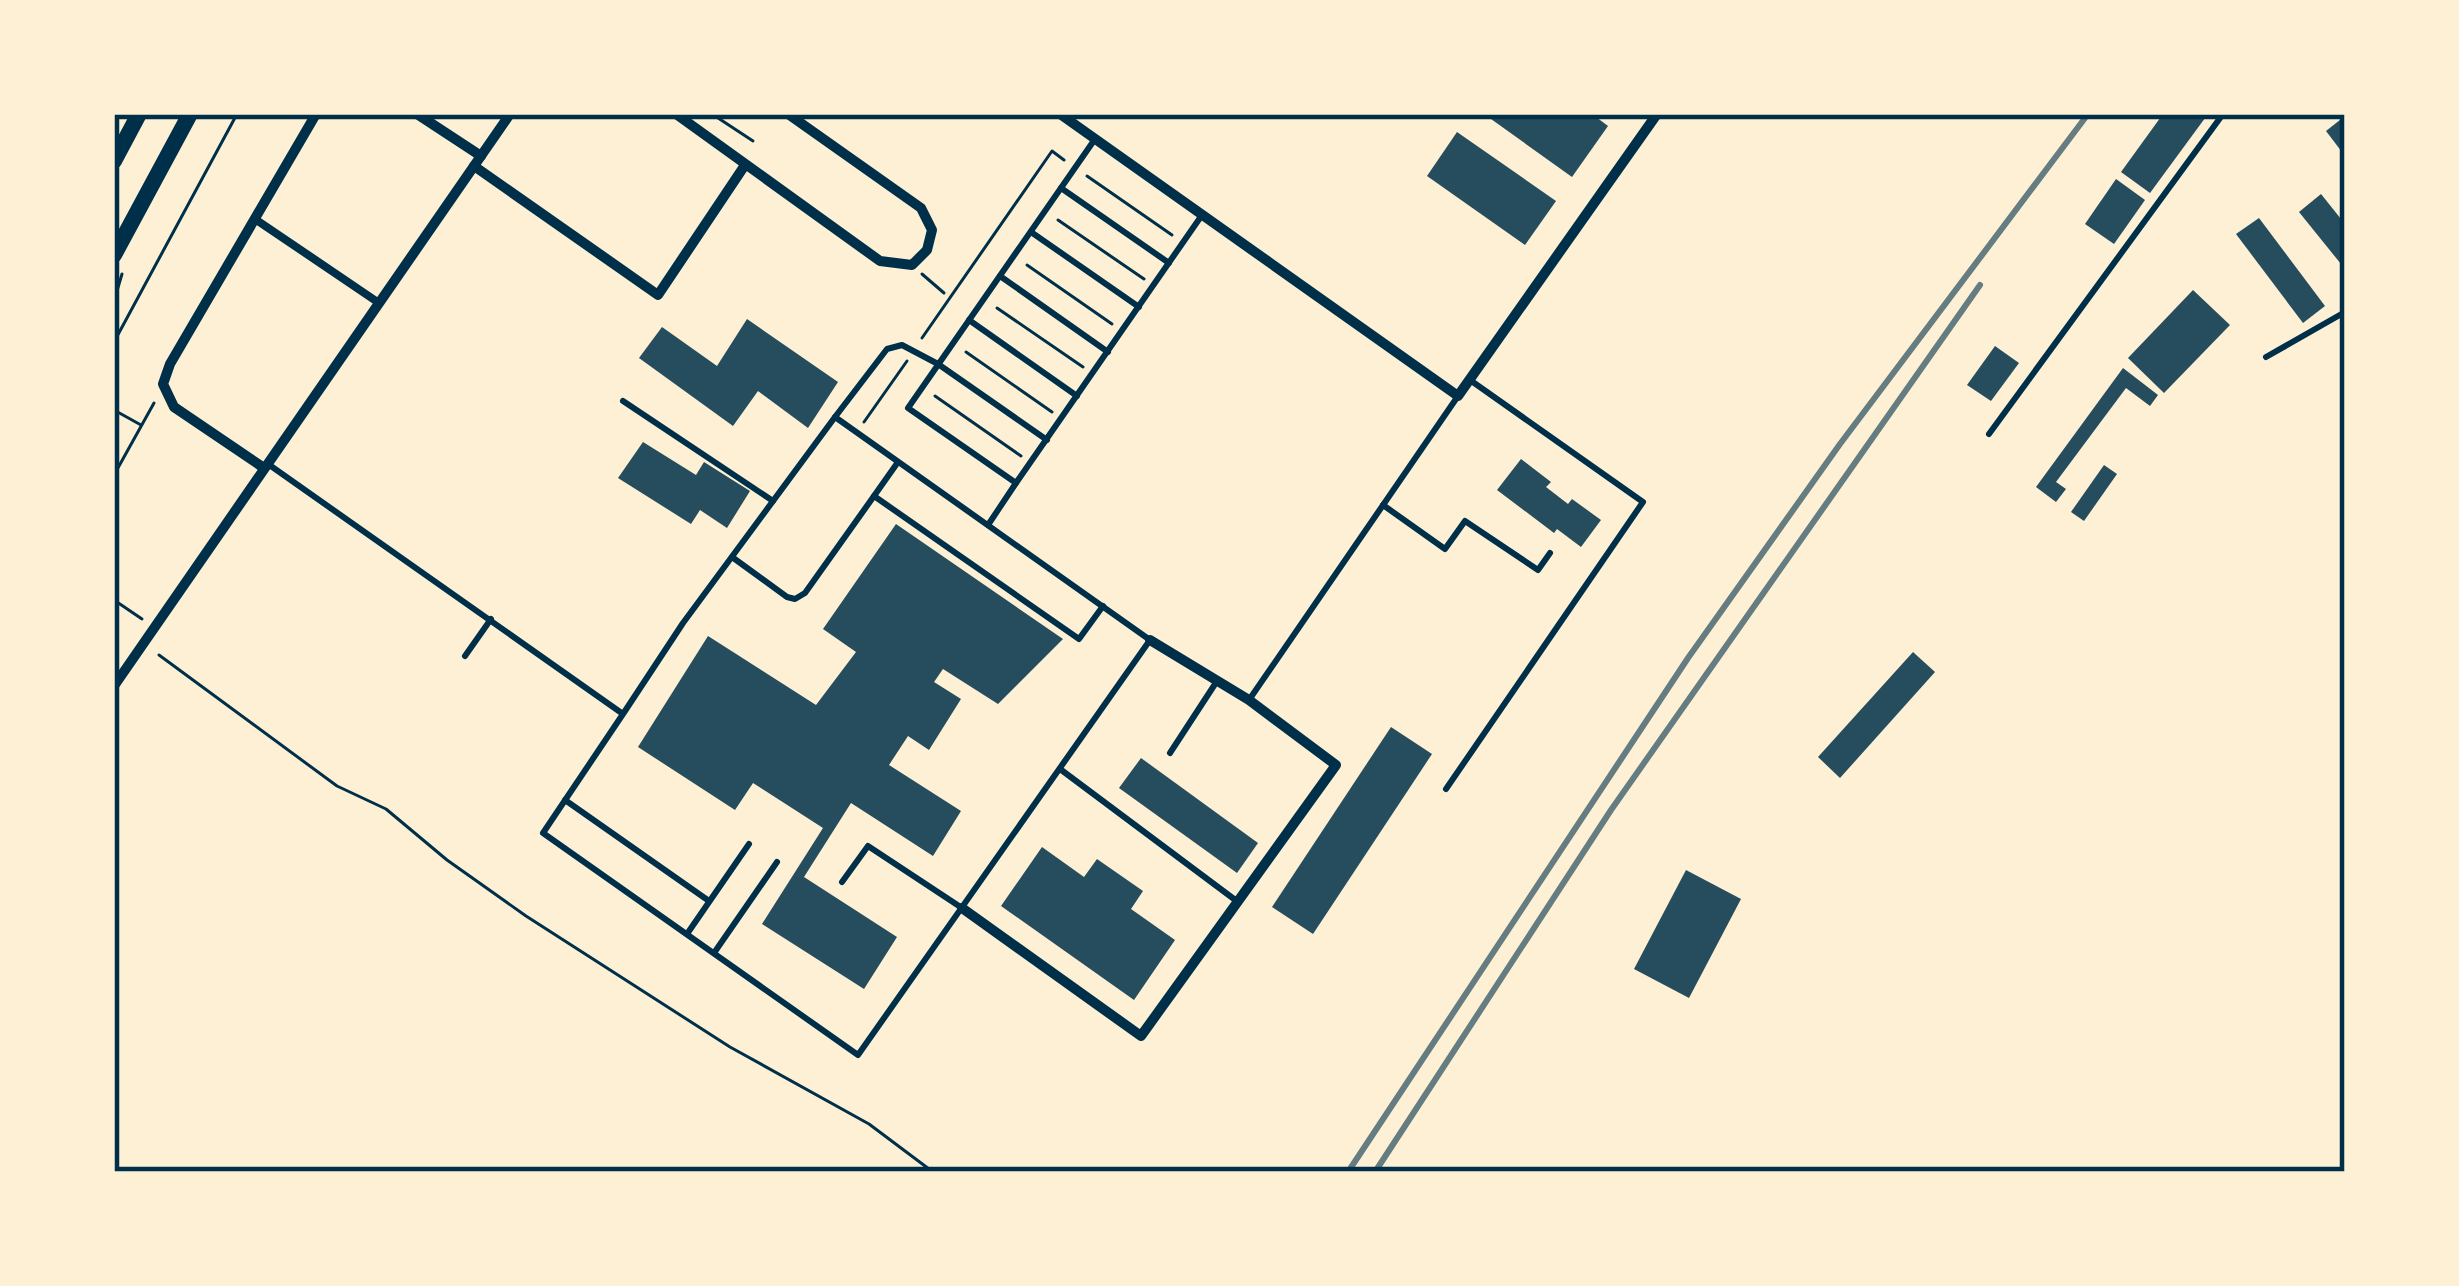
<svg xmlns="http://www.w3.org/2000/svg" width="2459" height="1286" font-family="'Varela Round',sans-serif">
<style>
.building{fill:#264d5e}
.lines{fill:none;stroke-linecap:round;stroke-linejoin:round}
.path{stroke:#003049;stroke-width:3}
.service{stroke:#003049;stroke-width:6}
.pedestrian{stroke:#003049;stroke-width:8}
.minor{stroke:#003049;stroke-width:10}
.primary{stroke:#003049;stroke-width:16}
.rail{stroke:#657d81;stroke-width:6}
.neatline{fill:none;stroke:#003049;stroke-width:4.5}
</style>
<rect width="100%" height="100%" fill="#fdf0d5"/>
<g class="building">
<polygon points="1484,114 1592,114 1608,126 1572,177"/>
<polygon points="2163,114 2208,114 2150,193 2121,172"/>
<polygon points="2345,116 2345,156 2326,131"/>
<polygon points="1457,132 1556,201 1525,245 1427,176"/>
<polygon points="2116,179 2145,200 2114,244 2085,224"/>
<polygon points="2321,194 2345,224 2345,269 2299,212"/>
<polygon points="2259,218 2325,306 2303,323 2236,234"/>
<polygon points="2193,290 2230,325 2164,393 2128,358"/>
<polygon points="747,319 838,382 808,428 758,391 733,426 639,358 662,327 717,366"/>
<polygon points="1995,346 2019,363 1991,401 1967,385"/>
<polygon points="2123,368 2158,395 2150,406 2126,388 2056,482 2066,489 2056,502 2036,487"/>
<polygon points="643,442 696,475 704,462 750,491 727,528 700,510 691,524 618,478"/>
<polygon points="1521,459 1551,482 1546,487 1568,504 1572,499 1601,520 1581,547 1557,529 1554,533 1497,490"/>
<polygon points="2104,465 2117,474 2084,521 2071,512"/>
<polygon points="896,524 1063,639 998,704 943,669 934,682 961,699 929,750 908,736 889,765 961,811 933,856 851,803 804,877 897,937 864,989 762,924 823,828 753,783 735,810 638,747 708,636 816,705 856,652 823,629"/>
<polygon points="1913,652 1935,672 1840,778 1818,757"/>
<polygon points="1391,727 1432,754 1313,934 1272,907"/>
<polygon points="1141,758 1258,843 1237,873 1119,788"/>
<polygon points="1042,847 1084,877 1097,859 1143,891 1131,909 1175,940 1134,1000 1001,906"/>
<polygon points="1686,870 1741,899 1689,998 1634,969"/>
</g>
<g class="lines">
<g class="path">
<polyline points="712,114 753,141"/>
<polyline points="1087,176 1172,235"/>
<polyline points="1058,220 1144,279"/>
<polyline points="1027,265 1112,324"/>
<polyline points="922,274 944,293"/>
<polyline points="114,301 122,274"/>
<polyline points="997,308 1083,367"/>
<polyline points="922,338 1052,151 1064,160"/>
<polyline points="114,342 237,114"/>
<polyline points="966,352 1052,412"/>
<polyline points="935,396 1021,456"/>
<polyline points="114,410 141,425"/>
<polyline points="864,422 907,361"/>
<polyline points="114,475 154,403"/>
<polyline points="114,600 142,619"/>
<polyline points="159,655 337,786 386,809 447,860 526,916 730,1047 869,1124 933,1172"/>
</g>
<g class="service">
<polyline points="1095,139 908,408 1016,483 1202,215"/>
<polyline points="1061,188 1169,263"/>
<polyline points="1031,232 1139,307"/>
<polyline points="1000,276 1108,352"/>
<polyline points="969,320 1077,396"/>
<polyline points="2266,357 2345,312"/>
<polyline points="623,401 773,501"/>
<polyline points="835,417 887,349 902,345 938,364 1047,440"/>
<polyline points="1989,434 2223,114"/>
<polyline points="898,462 874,496 1079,639 1103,606"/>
<polyline points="268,464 623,714 543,833 858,1055 1150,640 835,417 683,623 623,714"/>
<polyline points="1383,505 1445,549 1465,521 1538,570 1550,553"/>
<polyline points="988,525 1016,483"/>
<polyline points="732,557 787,597 795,599 805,593 874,496"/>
<polyline points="465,656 491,619"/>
<polyline points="1249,700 1458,396"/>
<polyline points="1170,753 1217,681"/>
<polyline points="1060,769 1238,902"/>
<polyline points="1446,789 1643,502 1470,380"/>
<polyline points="565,800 709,901"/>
<polyline points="842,882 868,846 962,908"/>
<polyline points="687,934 749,844"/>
<polyline points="714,953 777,862"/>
</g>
<polyline class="pedestrian" points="255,219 379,303"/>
<g class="minor">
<polyline points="417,114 481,156"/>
<polyline points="676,114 880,261 912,265 927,250 932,230 921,208 788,114"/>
<polyline points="1060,114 1458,396 1657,114"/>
<polyline points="474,166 658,295 745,165"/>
<polyline points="264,468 174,407 163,384 170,364 316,114"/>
<polyline points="114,686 510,114"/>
<polyline points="962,908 1141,1036 1336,765 1249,700 1150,640"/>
</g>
<g class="primary">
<polyline points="114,161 139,114"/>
<polyline points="114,255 190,114"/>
</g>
<g class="rail">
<polyline points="1348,1172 1688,658 1840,444 2088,114"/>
<polyline points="1375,1172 1611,810 1980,285"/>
</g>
</g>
<rect width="2459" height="1286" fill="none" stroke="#fdf0d5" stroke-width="234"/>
<rect x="117" y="117" width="2225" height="1052" class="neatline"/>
</svg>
